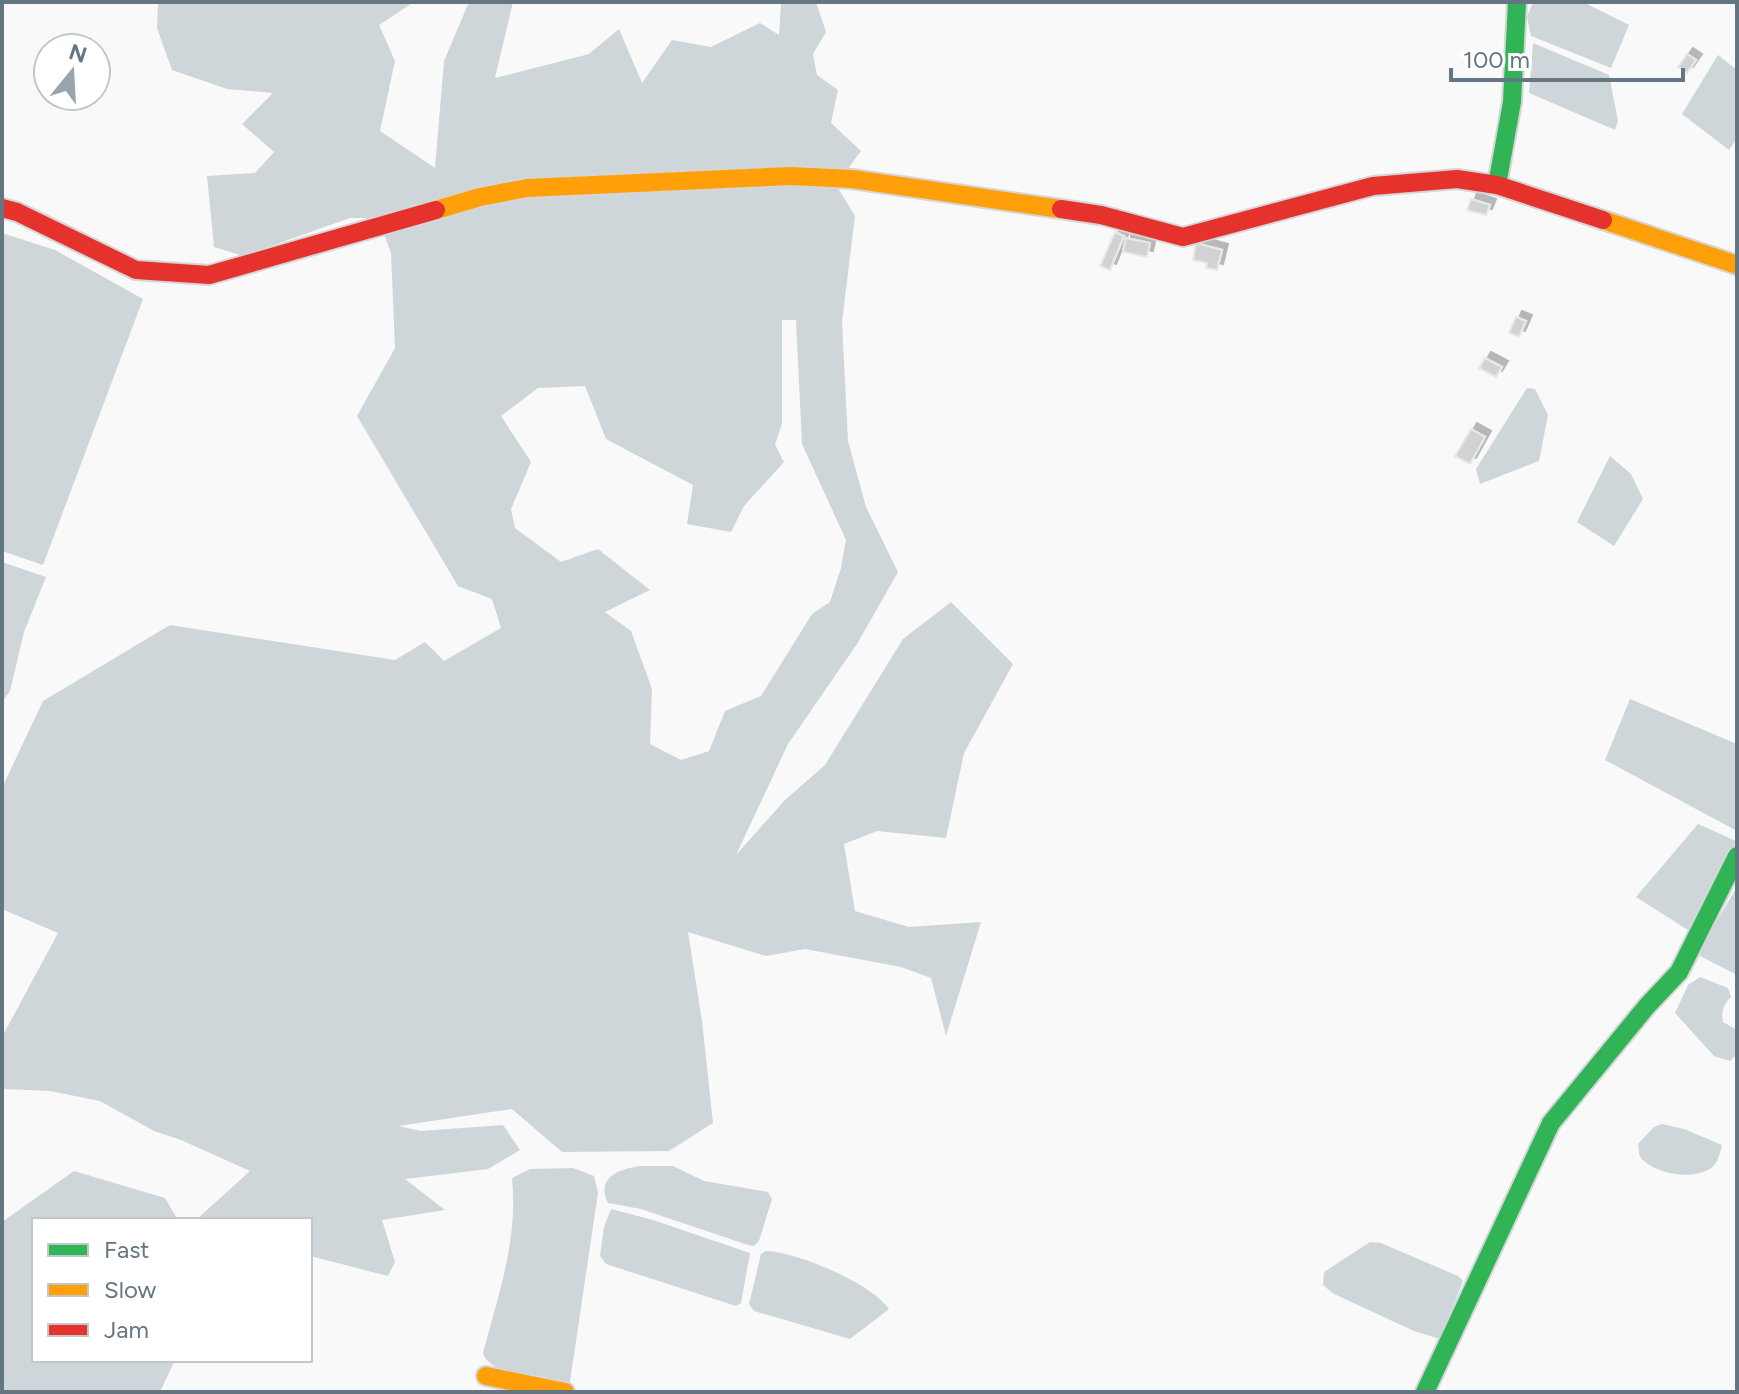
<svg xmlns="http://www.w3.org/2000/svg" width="1739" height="1394" font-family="Figtree,sans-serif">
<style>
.water{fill:#ced6d9;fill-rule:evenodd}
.building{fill:#d0d2d3;stroke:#e8e8e8;stroke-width:2;filter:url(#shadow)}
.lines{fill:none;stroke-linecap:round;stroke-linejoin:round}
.fast-casing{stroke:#d5d6d7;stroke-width:22}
.slow-casing{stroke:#d5d6d7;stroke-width:22}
.jam-casing{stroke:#d5d6d7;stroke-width:22}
.fast{stroke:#30b455;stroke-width:18}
.slow{stroke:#ff9f0a;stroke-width:18}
.jam{stroke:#e5322d;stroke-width:18}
</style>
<defs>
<filter id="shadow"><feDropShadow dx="6" dy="-6" stdDeviation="0" flood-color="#0004"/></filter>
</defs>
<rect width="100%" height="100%" fill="#f9f9f9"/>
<g class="water">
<path d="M158 2H414L379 25 395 61 380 131 435 168 444 61 469 2H513L495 78 589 54 619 29 642 83 672 40 711 47 760 23 779 35 781 2H816L826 32 813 54 817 75 838 90 831 123 861 151 836 185 855 216 842 322 848 441 866 507 898 572 857 644 788 744 736 855 785 800 825 765 903 639 951 602 1013 664 964 753 946 838 877 831 844 844 855 911 909 927 981 922 946 1036 931 978 901 967 805 949 766 956 688 932 702 1021 713 1123 669 1151 562 1152 512 1109 398 1126 421 1131 503 1125 520 1150 488 1169 405 1179 445 1210 382 1220 395 1262 388 1276 310 1256V1220H196L250 1171 181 1140 154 1131 100 1101 50 1091 2 1089V1037L58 933 2 909V788L43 701 170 625 395 660 425 642 444 661 501 628 492 599 458 586 357 416 395 348 391 253 382 229 366 218H350L243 256 214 247 207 176 255 173 274 152 242 124 273 93 227 89 172 70 157 28ZM782 320H796L802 444 846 540 841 568 830 602 812 614 761 696 725 711 709 751 681 760 650 744 652 689 631 631 605 612 650 590 598 549 561 562 515 528 511 509 531 462 501 416 538 388 585 386 606 439 693 485 687 524 731 532 744 506 784 462 775 445 782 423Z"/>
<polygon points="1533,2 1583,2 1629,25 1611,68 1531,36 1527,17"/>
<polygon points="1533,43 1609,75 1618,121 1615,130 1529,93"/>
<polygon points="1718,55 1737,70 1737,138 1729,150 1682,114"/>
<polygon points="2,233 55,250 143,299 43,565 2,551"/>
<polygon points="1527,388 1535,389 1548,415 1539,461 1480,484 1476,469"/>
<polygon points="1610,456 1631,474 1643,499 1614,546 1577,522"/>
<polygon points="2,562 46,577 24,632 10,691 2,702"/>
<polygon points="1630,699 1737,744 1737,831 1605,760"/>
<polygon points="1698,824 1736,841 1688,930 1636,897"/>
<polygon points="1737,887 1737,975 1700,956 1704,942"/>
<path d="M1700 977 1728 988 1731 997C1723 1005 1721 1011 1723 1022L1737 1030V1054L1730 1061 1714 1056 1675 1013 1688 985Z"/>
<path d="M1662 1124 1684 1129 1722 1145C1720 1153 1718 1163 1711 1168 1693 1180 1660 1175 1644 1161 1638 1157 1639 1150 1638 1144L1654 1127Z"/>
<path d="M642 1166H673L704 1181 768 1192 772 1199 759 1241 754 1246 748 1245 641 1209 608 1203C595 1176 622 1168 642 1166Z"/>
<path d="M573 1168 594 1176 598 1193 569 1388C548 1384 489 1375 483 1353 499 1292 518 1241 512 1178L530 1169Z"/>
<polygon points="74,1171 165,1198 178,1220 34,1220 34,1360 175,1360 160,1392 2,1392 2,1222"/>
<polygon points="611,1209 653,1220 750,1253 741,1303 736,1306 606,1264 600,1256 604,1227"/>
<polygon points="1370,1242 1381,1243 1458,1276 1463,1281 1440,1339 1414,1331 1334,1294 1323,1285 1324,1272"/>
<path d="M766 1251C797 1252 871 1283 889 1309L850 1339 754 1311 749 1304 761 1254Z"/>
</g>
<g class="building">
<polygon points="1687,54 1696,60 1687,73 1678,67"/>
<polygon points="1471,199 1490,205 1486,215 1467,210"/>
<polygon points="1115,232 1124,236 1110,270 1100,266"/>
<polygon points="1126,238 1150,243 1147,257 1123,252"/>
<polygon points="1196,243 1222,250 1217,270 1206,268 1207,263 1193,260"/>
<polygon points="1516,317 1526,321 1519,337 1509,333"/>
<polygon points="1485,358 1502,367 1496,377 1479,368"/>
<polygon points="1471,429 1485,437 1470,464 1455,456"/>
</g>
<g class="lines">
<g class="fast-casing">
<g id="fast">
<polyline points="1497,185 1512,102 1517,2"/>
<polyline points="1425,1392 1551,1123 1647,1006 1679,972 1737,856"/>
</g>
</g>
<g class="slow-casing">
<g id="slow">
<polyline points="436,210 480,197 527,188 790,176 852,179 1061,209"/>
<polyline points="1603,220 1737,265"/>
<polyline points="486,1376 565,1392"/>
</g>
</g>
<g class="jam-casing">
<g id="jam">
<polyline points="2,208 17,212 136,270 209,275 436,210"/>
<polyline points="1061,209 1101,215 1183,237 1373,186 1457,179 1497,185 1603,220"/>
</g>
</g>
<use href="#fast" class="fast"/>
<use href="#slow" class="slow"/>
<use href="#jam" class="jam"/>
</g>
<rect width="1739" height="1394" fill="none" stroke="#657683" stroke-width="8"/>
<rect x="32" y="1218" width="280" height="144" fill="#ffffff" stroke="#c1c8cd" stroke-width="2"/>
<rect x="48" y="1244" width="40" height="12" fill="#30b455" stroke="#c1c8cd" stroke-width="2"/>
<text x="104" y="1258" font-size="24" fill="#657683">Fast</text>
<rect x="48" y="1284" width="40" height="12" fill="#ff9f0a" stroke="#c1c8cd" stroke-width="2"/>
<text x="104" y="1298" font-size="24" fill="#657683">Slow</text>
<rect x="48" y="1324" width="40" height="12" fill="#e5322d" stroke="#c1c8cd" stroke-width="2"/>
<text x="104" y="1338" font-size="24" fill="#657683">Jam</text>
<g transform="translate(72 72) rotate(18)"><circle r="38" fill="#ffffff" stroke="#c1c8cd" stroke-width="2"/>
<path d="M0-6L14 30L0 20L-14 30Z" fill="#99a4ac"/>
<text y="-12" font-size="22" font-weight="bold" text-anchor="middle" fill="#657683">N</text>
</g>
<path d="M1451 68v12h232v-12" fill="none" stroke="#657683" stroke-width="4"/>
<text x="1463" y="68" font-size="24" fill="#657683" stroke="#ffffff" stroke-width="6" paint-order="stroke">100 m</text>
</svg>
